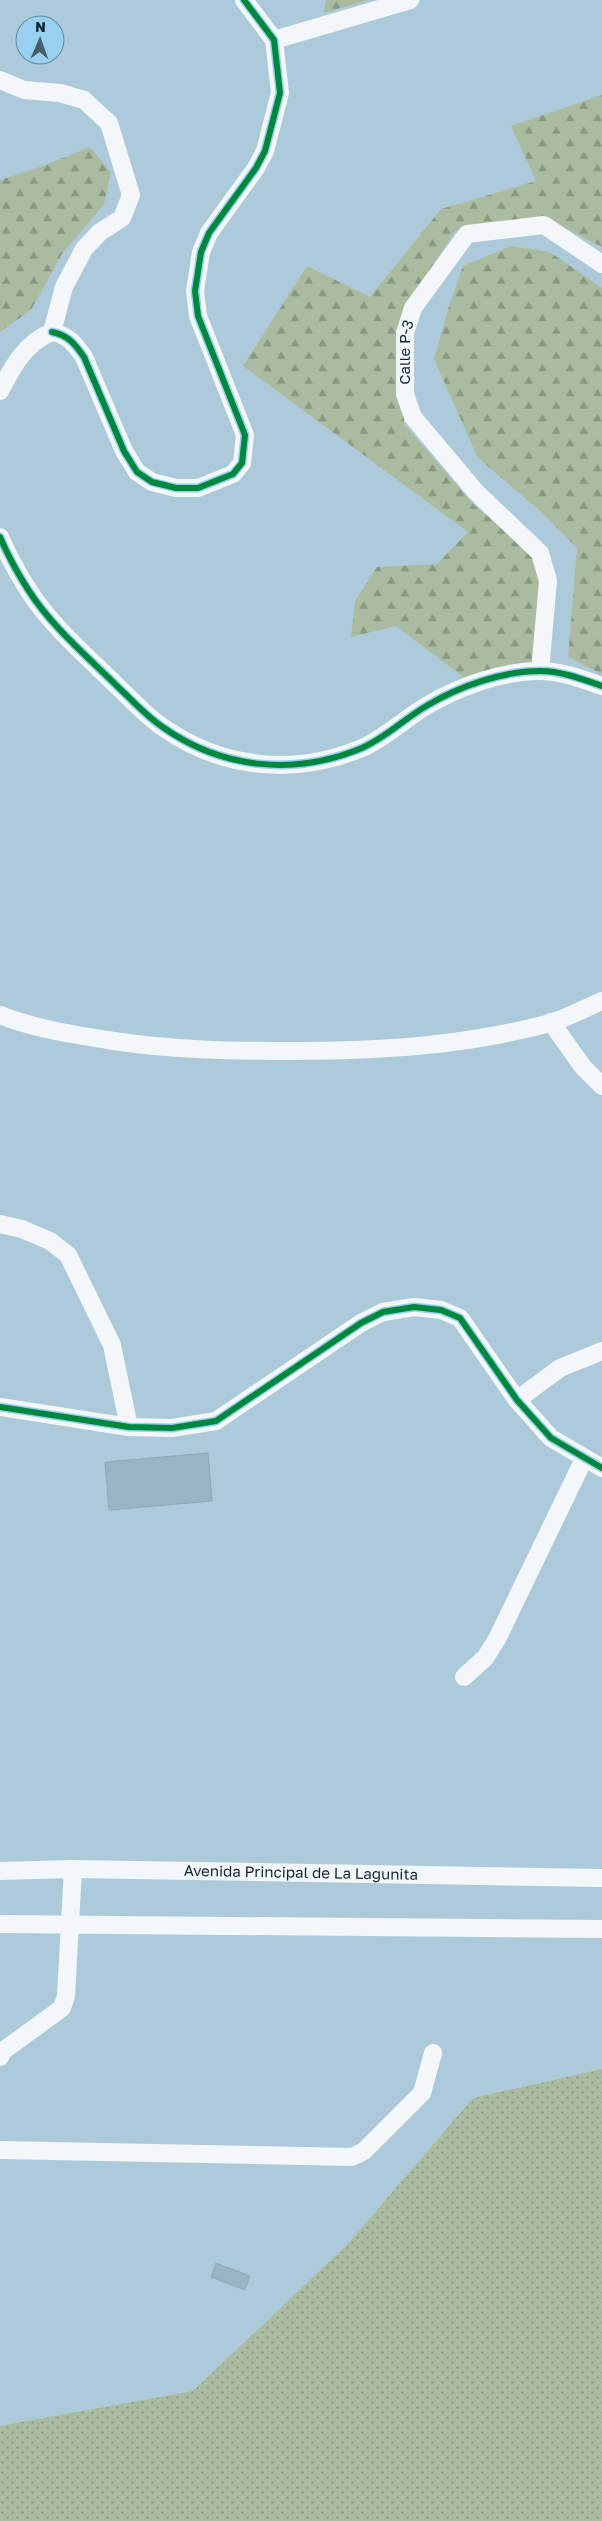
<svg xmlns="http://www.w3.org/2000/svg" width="602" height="2521" font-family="'Golos Text',sans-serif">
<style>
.grass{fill:url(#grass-dots)}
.forest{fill:url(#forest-firs)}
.building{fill:#99b4c3;stroke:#91a8b5}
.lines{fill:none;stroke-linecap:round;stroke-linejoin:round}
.street{stroke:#f3f7fa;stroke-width:18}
.cycleway-casing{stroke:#99d0ef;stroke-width:9}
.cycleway{stroke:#00873e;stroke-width:6}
.labels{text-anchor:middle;stroke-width:4.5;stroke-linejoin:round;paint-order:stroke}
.street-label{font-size:15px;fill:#0e2530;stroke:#99d0ef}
</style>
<defs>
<pattern id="grass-dots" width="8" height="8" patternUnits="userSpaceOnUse" patternTransform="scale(1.25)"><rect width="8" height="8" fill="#aabba0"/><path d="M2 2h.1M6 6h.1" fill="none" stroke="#899883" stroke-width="1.8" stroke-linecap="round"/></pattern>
<pattern id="forest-firs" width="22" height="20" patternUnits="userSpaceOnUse" patternTransform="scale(1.25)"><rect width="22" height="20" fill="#aabba0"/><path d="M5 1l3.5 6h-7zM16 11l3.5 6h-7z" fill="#899883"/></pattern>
</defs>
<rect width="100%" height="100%" fill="#adcadb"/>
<polygon class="grass" points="602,2069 602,2521 0,2521 0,2426 193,2391 347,2245 473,2098"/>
<g class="forest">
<polygon points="326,0 368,0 324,13"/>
<polygon points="602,95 602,247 541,216 455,231 404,312 404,424 475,506 544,562 536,675 470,682 396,626 351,637 355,601 377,567 437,564 468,532 243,366 307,266 370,297 441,209 536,181 511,126"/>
<polygon points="90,147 111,172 104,204 62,254 31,310 0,332 0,180 43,166"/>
<polygon points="511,246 550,252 602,288 602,674 568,657 577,548 539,510 478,458 434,359 449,306 463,266"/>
</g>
<g class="building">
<polygon points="208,1453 212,1501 109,1510 105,1462"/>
<polygon points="216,2263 250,2276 245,2290 211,2277"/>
</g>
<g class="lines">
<g class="street">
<polyline points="274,40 410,0"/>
<polyline points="0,80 24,90 60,93 84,100 109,123 131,195 122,218 100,232 84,249 64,287 52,332"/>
<path d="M52 332C68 335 75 344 84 357L124 451 137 472 152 482 176 488H198L233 474 242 463 245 435 198 316 195 291 201 252 209 233 256 168 265 151 280 93 274 40 244 0"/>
<path d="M0 391C13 366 25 343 52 332"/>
<path d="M0 537C8 556 18 574 29 591 52 627 88 657 119 688 133 701 147 717 164 728 223 769 295 776 362 748 387 737 405 718 428 705 460 686 503 671 540 671 561 671 582 679 602 686"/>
<path id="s1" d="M540 671 548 581 540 553 476 492 413 417 405 394V333L413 308 467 234 544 225 602 264"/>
<path d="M0 1015C36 1029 75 1035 114 1041 173 1050 232 1051 291 1051 379 1051 465 1046 550 1023 567 1018 585 1008 602 1001"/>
<polyline points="551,1022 583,1067 602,1086"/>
<polyline points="0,1224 22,1229 50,1241 68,1255 112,1345 129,1427"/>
<polyline points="517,1400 560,1368 602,1351"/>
<polyline points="0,1407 129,1427 172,1428 216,1421 361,1323 383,1312 414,1307 441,1310 460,1318 517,1400 551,1438 602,1468"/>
<polyline points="464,1677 485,1658 497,1639 584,1459"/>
<path id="s2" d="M0 1871 73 1869 602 1878"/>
<polyline points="0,1924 602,1929"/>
<polyline points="0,2057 3,2051 62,2008 66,1996 73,1869"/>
<polyline points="0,2150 352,2157 364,2151 422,2093 433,2053"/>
</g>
<g class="cycleway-casing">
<g id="cycleway">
<path d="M52 332C68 335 75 344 84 357L124 451 137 472 152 482 176 488H198L233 474 242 463 245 435 198 316 195 291 201 252 209 233 256 168 265 151 280 93 274 40 244 0"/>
<path d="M0 537C8 556 18 574 29 591 52 627 88 657 119 688 133 701 147 717 164 728 223 769 295 776 362 748 387 737 405 718 428 705 460 686 503 671 540 671 561 671 582 679 602 686"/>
<polyline points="0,1407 129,1427 172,1428 216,1421 361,1323 383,1312 414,1307 441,1310 460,1318 517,1400 551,1438 602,1468"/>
</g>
</g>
<use href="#cycleway" class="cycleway"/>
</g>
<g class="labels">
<g class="street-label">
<text dy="5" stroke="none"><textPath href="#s1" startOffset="372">Calle P-3</textPath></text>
<text dy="5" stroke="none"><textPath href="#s2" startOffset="301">Avenida Principal de La Lagunita</textPath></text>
</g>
</g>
<g transform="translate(40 40) rotate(2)"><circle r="24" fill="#99d0ef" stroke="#618ca3"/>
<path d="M0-4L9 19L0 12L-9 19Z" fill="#465f6c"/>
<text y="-8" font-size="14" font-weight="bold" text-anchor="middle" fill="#0e2530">N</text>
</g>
</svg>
